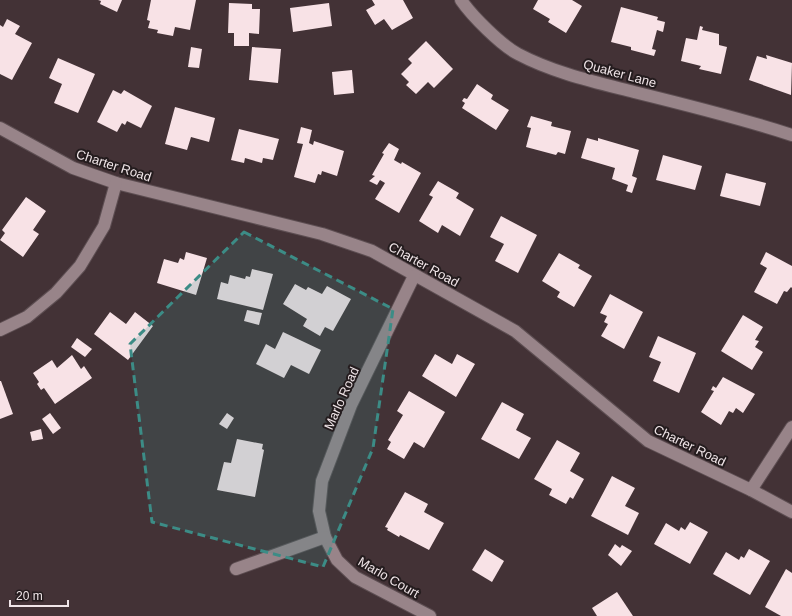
<svg xmlns="http://www.w3.org/2000/svg" width="792" height="616" font-family="Helvetica,sans-serif">
<style>
.building{fill:#f8e2e6}
.lines{fill:none;stroke-linecap:round;stroke-linejoin:round}
.street-casing{stroke:#5d4e52;stroke-width:14}
.street{stroke:#988489;stroke-width:12}
.marked{fill:#3c8c86;fill-opacity:0.2;stroke:#3c8c86;stroke-width:3;stroke-dasharray:8 5;stroke-linejoin:round}
.labels{text-anchor:middle;stroke-width:4;stroke-linejoin:round;paint-order:stroke}
.street-label{font-size:13px;fill:#f0e5e8;stroke:#241c1e}
</style>
<rect width="100%" height="100%" fill="#433236"/>
<g class="building">
<polygon points="98,0 122,0 117,12 100,4 101,1"/>
<polygon points="151,0 196,0 190,30 175,27 173,36 157,33 158,30 148,28 150,21 147,20"/>
<polygon points="372,0 403,0 413,18 392,30 384,19 375,25 366,10 375,5"/>
<polygon points="538,0 572,0 582,6 566,33 548,22 550,19 533,9"/>
<polygon points="229,3 252,4 252,9 260,9 259,34 249,33 249,46 234,46 234,33 228,33"/>
<polygon points="329,3 332,26 293,32 290,8"/>
<polygon points="621,7 658,17 657,20 665,22 663,32 657,30 652,49 656,50 654,56 631,50 631,47 611,42"/>
<polygon points="7,19 20,26 15,34 32,43 12,80 0,74 0,25 3,27"/>
<polygon points="700,26 703,27 702,30 719,34 719,45 727,47 721,74 699,69 701,66 681,61 686,38 697,40"/>
<polygon points="426,41 453,69 434,88 428,82 416,94 406,85 409,82 401,74 412,63 408,59"/>
<polygon points="191,47 202,49 199,68 188,67"/>
<polygon points="252,47 281,49 278,83 249,80"/>
<polygon points="766,55 792,63 791,95 749,80 757,56 767,59"/>
<polygon points="58,58 95,74 78,113 54,103 62,84 49,78"/>
<polygon points="352,70 354,93 334,95 332,72"/>
<polygon points="477,84 493,95 491,99 509,110 496,130 462,108 465,103 462,101 464,98 467,99"/>
<polygon points="113,90 121,94 124,90 152,106 141,128 127,121 125,125 122,123 117,132 97,122"/>
<polygon points="175,107 215,118 209,142 191,137 187,150 165,144"/>
<polygon points="531,116 552,122 551,126 571,131 565,154 558,152 556,155 526,147 531,128 527,127"/>
<polygon points="301,127 312,130 309,143 313,145 314,141 344,151 337,176 322,171 321,175 318,174 315,183 294,177 303,144 297,143"/>
<polygon points="239,129 279,139 273,160 263,158 262,163 245,158 244,163 231,160"/>
<polygon points="587,138 598,141 598,138 639,150 632,176 637,178 632,193 626,191 628,185 612,179 615,168 581,158"/>
<polygon points="389,143 399,149 394,160 401,164 402,162 421,173 399,213 375,199 385,183 380,180 377,185 369,181 375,176 372,175 384,154 382,153"/>
<polygon points="663,155 702,166 695,190 656,180"/>
<polygon points="726,173 766,183 760,206 720,196"/>
<polygon points="438,181 459,193 456,198 474,209 460,236 442,225 438,233 419,221 433,197 429,195"/>
<polygon points="26,197 46,211 33,230 39,234 23,257 0,240 5,233 2,230"/>
<polygon points="501,216 537,235 518,273 495,261 504,244 490,237"/>
<polygon points="186,252 207,258 196,295 157,283 164,259 178,263 180,258 184,260"/>
<polygon points="766,252 792,266 792,288 791,287 787,292 784,291 777,304 754,292 767,268 760,264"/>
<polygon points="559,253 580,265 578,268 592,276 574,307 557,297 560,292 542,281"/>
<polygon points="252,269 273,274 263,310 217,299 221,282 228,284 230,275 245,279 246,276 250,277"/>
<polygon points="295,284 306,290 308,287 322,294 327,286 351,299 333,331 325,327 320,336 303,326 307,319 283,304"/>
<polygon points="610,294 643,312 624,349 601,336 608,324 604,322 607,316 600,313"/>
<polygon points="247,310 262,313 259,325 244,321"/>
<polygon points="110,312 126,324 135,312 153,326 128,360 94,334"/>
<polygon points="743,315 763,327 755,340 759,341 755,347 763,352 752,370 721,351"/>
<polygon points="283,332 321,350 309,374 291,365 284,378 256,364 266,344 275,349"/>
<polygon points="658,336 696,353 679,393 653,381 661,362 649,357"/>
<polygon points="77,338 92,349 85,357 71,347"/>
<polygon points="435,354 452,364 457,354 475,364 456,397 422,376"/>
<polygon points="72,355 81,369 84,366 92,378 55,404 44,388 41,390 37,384 39,382 33,373 52,360 57,368"/>
<polygon points="723,377 755,394 743,413 736,408 733,413 729,411 721,425 701,412 714,391 711,390 713,386 716,388"/>
<polygon points="0,381 1,381 13,414 0,419"/>
<polygon points="409,391 445,412 424,448 414,442 404,459 387,449 391,442 388,440 403,415 397,411"/>
<polygon points="502,402 524,414 516,430 531,438 519,459 481,439"/>
<polygon points="50,413 61,428 53,434 42,419"/>
<polygon points="227,413 234,418 227,429 219,424"/>
<polygon points="41,429 43,439 32,441 30,432"/>
<polygon points="237,439 263,444 262,449 264,450 255,497 217,490 224,462 231,463"/>
<polygon points="557,440 580,453 570,471 584,479 573,499 570,497 566,504 549,495 552,489 534,479"/>
<polygon points="612,476 635,488 625,506 639,513 628,535 591,516"/>
<polygon points="405,492 428,504 424,512 444,523 429,550 400,535 399,537 387,530 388,528 385,527"/>
<polygon points="690,522 708,532 690,564 654,544 666,523 679,531 681,527 685,530"/>
<polygon points="615,544 620,548 622,545 632,551 621,566 608,555"/>
<polygon points="485,549 504,561 492,582 472,570"/>
<polygon points="749,549 770,561 750,595 713,574 726,552 739,560 741,556 744,558"/>
<polygon points="786,569 792,573 792,616 781,616 765,607"/>
<polygon points="617,592 633,616 597,616 592,608"/>
</g>
<g class="lines">
<g class="street-casing">
<g id="street">
<path d="M461 0C472 16 501 45 518 54 554 73 595 82 634 92 687 105 740 118 792 135"/>
<polyline points="0,128 73,168 116,183 322,234 372,251 515,331 648,441 751,490 792,512"/>
<polyline points="414,276 351,405 322,481 319,511 325,537 337,560 355,577 430,616"/>
<polyline points="0,330 27,317 56,293 80,266 104,226 116,183"/>
<polyline points="751,490 792,427"/>
<polyline points="236,569 325,537"/>
</g>
</g>
<use href="#street" class="street"/>
</g>
<path class="marked" d="M244 232 393 309 373 448 323 567 152 522 130 344Z"/>
<g class="labels">
<g class="street-label">
<text transform="translate(620 73) rotate(15)" y="5">Quaker Lane</text>
<text transform="translate(114 165) rotate(18)" y="5">Charter Road</text>
<text transform="translate(424 264) rotate(29)" y="5">Charter Road</text>
<text transform="translate(341 398) rotate(-66)" y="5">Marlo Road</text>
<text transform="translate(690 445) rotate(26)" y="5">Charter Road</text>
<text transform="translate(389 577) rotate(30)" y="5">Marlo Court</text>
</g>
</g>
<path d="M10 600v6h58v-6" fill="none" stroke="#f0e5e8" stroke-width="2"/>
<text x="16" y="600" font-size="12" fill="#f0e5e8" stroke="#241c1e" stroke-width="3" paint-order="stroke">20 m</text>
</svg>
